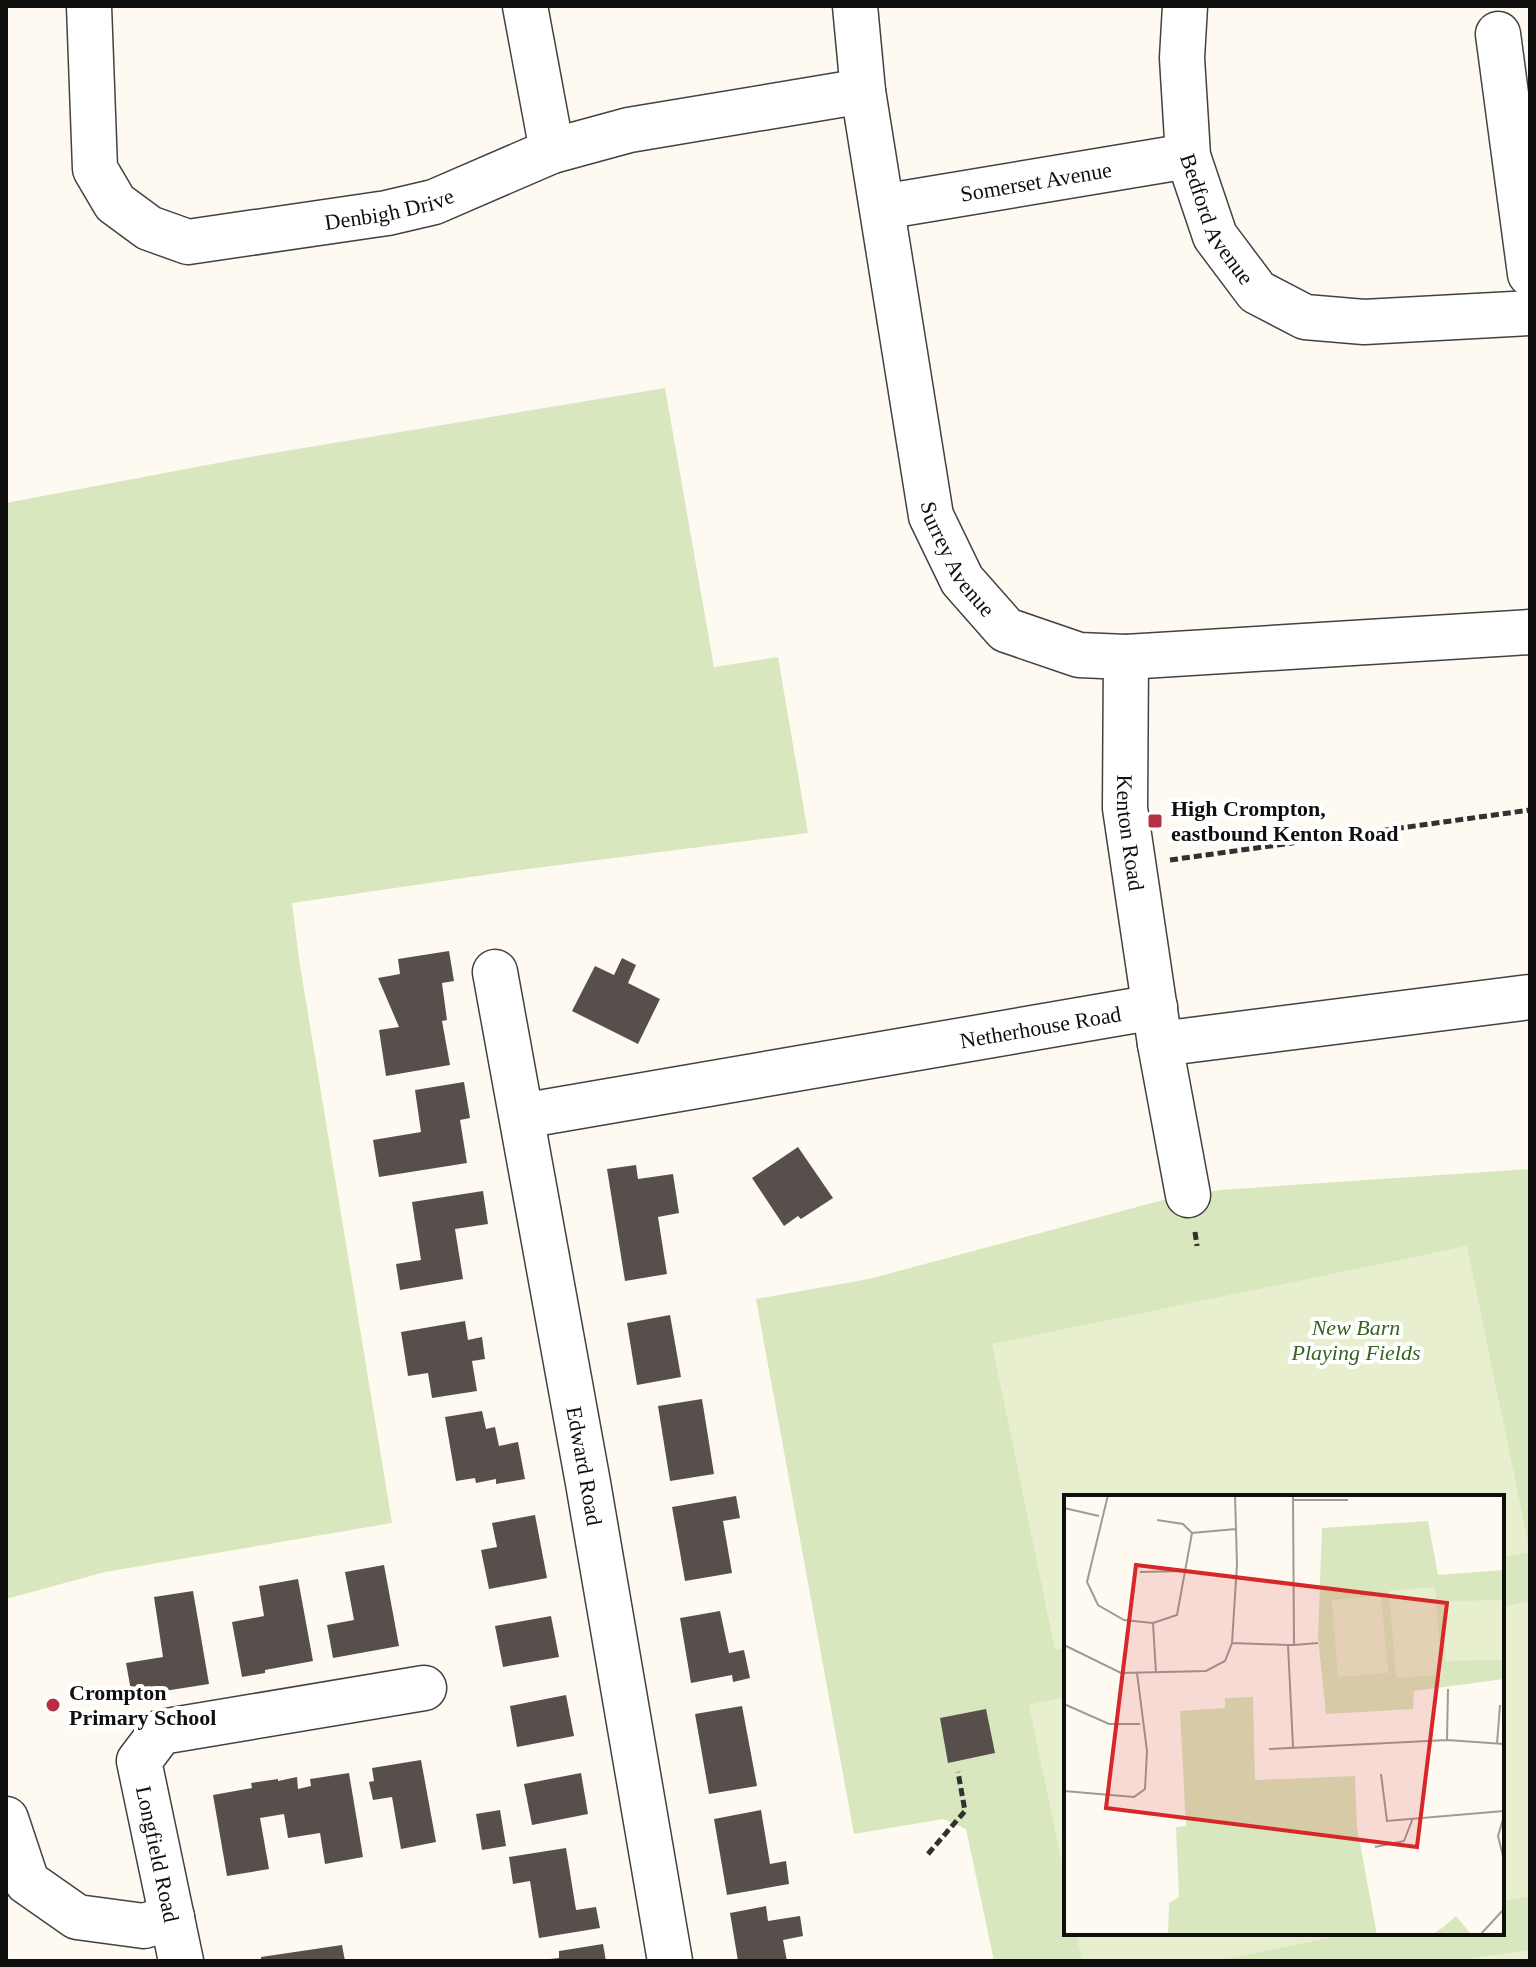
<svg xmlns="http://www.w3.org/2000/svg" width="1536" height="1967" font-family="Georgia,serif">
<style>
.green{fill:#d8e7bd;fill-rule:evenodd}
.pitch{fill:#e7efce}
.building{fill:#574f4c}
.lines{fill:none;stroke-linecap:round;stroke-linejoin:round}
.minor-casing{stroke:#424242;stroke-width:47}
.path{stroke:#313131;stroke-width:5;stroke-dasharray:8 4;stroke-linecap:butt}
.minor{stroke:#fff;stroke-width:44}
.poi-dot{fill:#b62f46;stroke:#fff;stroke-width:3}
.labels{text-anchor:middle;stroke-width:8;stroke-linejoin:round;paint-order:stroke}
.street-label{font-size:22px;fill:#0f0f0f;stroke:#fff}
.poi-label{font-size:22px;font-weight:bold;fill:#0f0f0f;stroke:#fff;text-anchor:start}
.park-label{font-size:22px;font-style:italic;fill:#386323;stroke:#fff}
.inset-road{fill:none;stroke:#9e9c97;stroke-width:2}
.view{fill:#d62828;fill-opacity:0.15;stroke:#d62828;stroke-width:4}
.inset-edge{fill:none;stroke:#0f0f0f;stroke-width:4}
</style>
<rect width="100%" height="100%" fill="#fefaf2"/>
<g class="green">
<polygon points="665,388 714,667 778,657 808,833 505,872 292,903 299,959 392,1523 105,1572 6,1599 6,503 244,458"/>
<path d="M1530 1169V1961H994L966 1829 943 1819 854 1834 756 1299 869 1279 1163 1200 1220 1190ZM1066 1497H1502V1933H1066Z"/>
</g>
<g class="pitch">
<polygon points="1467,1246 1530,1552 1502,1558 1502,1497 1066,1497 1066,1648 1055,1650 992,1344"/>
<polygon points="1530,1601 1530,1896 1502,1902 1502,1607"/>
<polygon points="1066,1697 1066,1884 1029,1705"/>
<polygon points="1076,1933 1353,1933 1218,1961 1082,1961"/>
<polygon points="1530,1950 1530,1961 1449,1961"/>
</g>
<g class="building">
<polygon points="449,951 454,981 442,983 447,1020 442,1021 450,1065 386,1076 379,1030 399,1027 378,978 400,974 398,959"/>
<polygon points="622,958 636,965 628,983 660,999 638,1044 572,1011 595,966 614,975"/>
<polygon points="464,1082 470,1118 460,1120 467,1163 379,1177 373,1140 421,1132 415,1090"/>
<polygon points="798,1147 833,1198 801,1219 798,1216 784,1226 752,1178"/>
<polygon points="636,1165 638,1179 673,1174 679,1213 658,1217 667,1274 625,1281 607,1169"/>
<polygon points="483,1191 488,1224 455,1229 463,1279 400,1290 396,1264 421,1260 412,1202"/>
<polygon points="670,1315 681,1377 637,1385 627,1323"/>
<polygon points="465,1321 468,1340 482,1337 485,1359 472,1361 477,1391 432,1398 428,1373 408,1376 401,1332"/>
<polygon points="702,1399 714,1474 670,1481 658,1406"/>
<polygon points="482,1411 486,1429 495,1427 499,1446 518,1442 525,1479 496,1484 496,1479 476,1483 475,1478 456,1481 445,1417"/>
<polygon points="736,1496 740,1518 723,1521 732,1573 685,1581 672,1507"/>
<polygon points="535,1515 547,1578 489,1589 481,1550 497,1547 492,1523"/>
<polygon points="384,1565 399,1646 333,1658 327,1625 354,1620 345,1572"/>
<polygon points="298,1579 313,1661 265,1670 265,1673 242,1677 232,1622 264,1616 259,1586"/>
<polygon points="193,1591 209,1684 132,1696 126,1663 163,1657 154,1597"/>
<polygon points="720,1611 729,1653 744,1650 750,1678 733,1682 732,1675 691,1683 680,1618"/>
<polygon points="551,1616 559,1657 503,1667 495,1626"/>
<polygon points="566,1695 574,1736 517,1747 510,1706"/>
<polygon points="742,1706 757,1786 709,1794 695,1714"/>
<polygon points="986,1709 995,1753 948,1763 940,1718"/>
<polygon points="421,1760 436,1842 401,1849 392,1797 373,1800 369,1782 374,1781 372,1768"/>
<polygon points="349,1773 363,1857 325,1864 320,1833 288,1838 284,1814 260,1818 269,1869 227,1876 213,1795 252,1788 251,1783 278,1779 278,1781 297,1777 298,1789 311,1786 310,1779"/>
<polygon points="581,1773 588,1814 532,1825 524,1784"/>
<polygon points="500,1810 506,1846 482,1850 476,1814"/>
<polygon points="761,1810 770,1864 786,1861 789,1884 727,1895 714,1819"/>
<polygon points="566,1848 576,1910 596,1907 600,1928 539,1938 530,1881 513,1884 509,1857"/>
<polygon points="766,1906 768,1921 800,1916 803,1936 783,1940 787,1961 738,1961 730,1913"/>
<polygon points="603,1944 606,1961 550,1961 550,1959 559,1958 559,1951"/>
<polygon points="342,1945 345,1961 261,1961 261,1957"/>
</g>
<g class="lines">
<g class="minor-casing">
<g id="minor">
<path id="s1" d="M89 6 95 169 115 203 149 228 188 242 387 213 434 202 552 151 629 130 863 91"/>
<polyline points="525,6 552,151"/>
<path id="s2" d="M855 6 863 91 931 516 962 580 1006 630 1079 655 1126 657 1530 632"/>
<path id="s3" d="M1185 6 1182 58 1188 156 1215 236 1257 292 1305 317 1364 322 1530 313"/>
<polyline points="1498,34 1530,274"/>
<path id="s4" d="M882 207 1188 156"/>
<path id="s5" d="M1126 657 1125 808 1160 1044 1530 997"/>
<path id="s6" d="M495 972 588 1483 670 1961"/>
<polyline points="1160,1044 1188,1195"/>
<path id="s7" d="M522 1116 1155 1007"/>
<polyline points="6,1819 27,1882 77,1917 144,1926 172,1917"/>
<polyline points="181,1961 139,1761 161,1732 424,1688"/>
</g>
</g>
<g class="path">
<polyline points="1170,860 1530,810"/>
<polyline points="1195,1232 1197,1246"/>
<polyline points="928,1854 965,1811 958,1772"/>
</g>
<use href="#minor" class="minor"/>
</g>
<g class="poi-dot">
<rect x="1147" y="813" width="16" height="16" rx="4"/>
<circle cx="53" cy="1705" r="8"/>
</g>
<g class="labels">
<g class="street-label">
<text dy="8" stroke="none"><textPath href="#s4" startOffset="156">Somerset Avenue</textPath></text>
<text dy="8" stroke="none"><textPath href="#s1" startOffset="490">Denbigh Drive</textPath></text>
<text dy="8" stroke="none"><textPath href="#s3" startOffset="220">Bedford Avenue</textPath></text>
<text dy="8" stroke="none"><textPath href="#s2" startOffset="566">Surrey Avenue</textPath></text>
<text dy="8" stroke="none"><textPath href="#s5" startOffset="176">Kenton Road</textPath></text>
<text dy="8" stroke="none"><textPath href="#s7" startOffset="526">Netherhouse Road</textPath></text>
<text dy="8" stroke="none"><textPath href="#s6" startOffset="502">Edward Road</textPath></text>
<text transform="translate(158 1854) rotate(78)" y="8">Longfield Road</text>
</g>
<g class="poi-label">
<text x="1171" y="816">High Crompton,<tspan x="1171" dy="25">eastbound Kenton Road</tspan></text>
<text x="69" y="1700">Crompton<tspan x="69" dy="25">Primary School</tspan></text>
</g>
<g class="park-label">
<text x="1356" y="1335">New Barn<tspan x="1356" dy="25">Playing Fields</tspan></text>
</g>
</g>
<g transform="translate(1064 1495)">
<rect width="440" height="440" fill="#fefaf2"/>
<path d="M364 26 374 80 440 75V184L350 196 349 214 262 219 254 143 258 33ZM189 202 191 285 291 281 293 332 313 440H104L105 408 115 402 112 332 122 331 116 216 161 213V203ZM392 421 408 440H367L378 433Z" fill="#d8e7bd"/>
<path d="M371 92 378 180 332 183 325 96ZM317 101 324 178 274 182 268 105ZM440 105V165L381 166 380 106Z" fill="#e7efce"/>
<path class="inset-road" d="M44 0 23 87 34 110 60 125 89 128 113 120 128 38 172 34M229 5H284M0 13 35 21M93 25 119 29 128 38M76 77 121 76M89 128 92 178M168 148 224 150M0 150 57 178 142 176 161 166 168 148 173 69 171 0M230 150 254 148M0 209 45 229H76M383 245 384 194M433 249 436 210M229 252 224 150H230L229 0M205 254 383 245 440 249M317 279 323 326 440 316M0 296 70 302 81 294 83 256 73 178M440 321 434 341 440 365M311 352 340 346 349 323M416 440 440 414"/>
<path class="view" d="M72 70 383 108 353 352 42 313Z"/>
<rect width="440" height="440" class="inset-edge"/>
</g>
<rect width="1536" height="1967" fill="none" stroke="#0f0f0f" stroke-width="16"/>
</svg>
